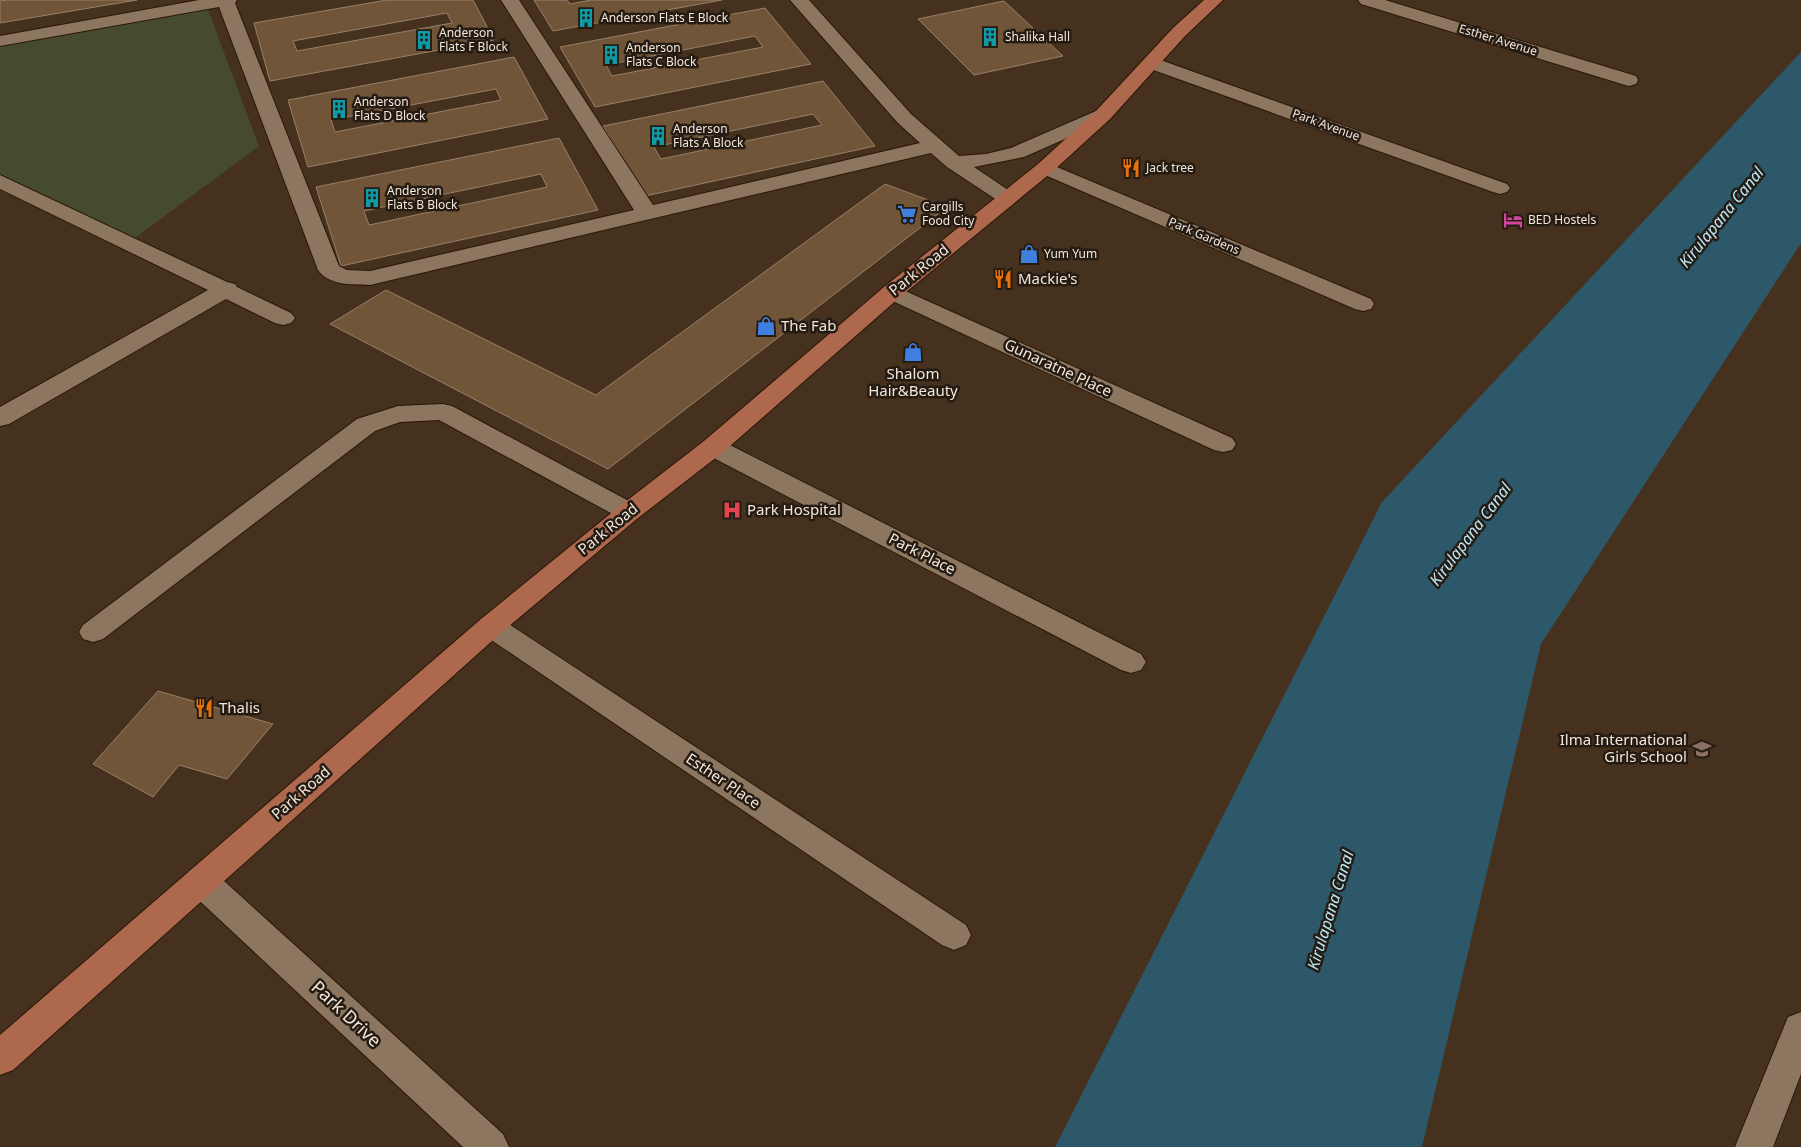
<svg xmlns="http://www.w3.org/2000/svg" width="1801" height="1147" font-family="'Noto Sans',sans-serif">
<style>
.green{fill:#474b2e}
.water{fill:#2c5869}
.building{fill:#715539;stroke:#978069;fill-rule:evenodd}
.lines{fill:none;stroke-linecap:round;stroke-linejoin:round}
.minor-casing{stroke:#2a1805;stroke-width:2}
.major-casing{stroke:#2a1805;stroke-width:2}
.minor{fill:#8c7660;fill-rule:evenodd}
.major{fill:#ad684d;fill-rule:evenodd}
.labels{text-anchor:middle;stroke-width:5;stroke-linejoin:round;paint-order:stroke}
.far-poi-label{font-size:12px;fill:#f3e6da;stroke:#241b12;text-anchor:start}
.far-street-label{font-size:12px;fill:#f3e6da;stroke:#241b12}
.street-label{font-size:15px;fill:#f3e6da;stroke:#241b12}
.poi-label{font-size:15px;fill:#f3e6da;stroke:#241b12;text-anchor:start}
.water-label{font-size:16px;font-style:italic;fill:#b9e5f7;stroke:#241b12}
.near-street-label{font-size:18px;fill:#f3e6da;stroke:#241b12}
</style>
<rect width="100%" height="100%" fill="#45311d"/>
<polygon class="green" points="207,7 259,146 131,241 0,179 0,44"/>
<polygon class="water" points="1801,52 1801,243 1541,644 1422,1147 1055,1147 1382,502"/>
<g class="building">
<polygon points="7,0 137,0 0,23 0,1"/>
<path d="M387 0H473L494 40 270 81 254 23ZM447 13 452 23 297 51 293 41Z"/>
<polygon points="534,0 567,0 570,4 591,0 722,0 553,31"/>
<polygon points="1004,1 1063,56 974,75 918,19"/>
<path d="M765 8 811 64 595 107 560 47ZM755 36 763 47 612 76 606 65Z"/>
<path d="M514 57 548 119 308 167 288 100ZM496 89 501 100 335 132 331 120Z"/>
<path d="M823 81 875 146 645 196 603 126ZM813 114 822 125 661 159 654 147Z"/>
<path d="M559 138 598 210 341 266 316 187ZM541 174 547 187 369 225 364 211Z"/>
<polygon points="885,184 947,207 608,469 330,324 386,290 596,395"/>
<polygon points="158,691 273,724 227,779 179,765 153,797 93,764"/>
</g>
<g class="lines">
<g class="minor-casing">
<g id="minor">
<path d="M199 0H237L235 3 339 266 347 270 370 271 634 210 501 0H519L653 205 920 143 897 122 790 0H809L911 114 959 156 986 154 1011 148 1096 111 1103 109 1110 111 1113 115 1110 119 1024 157 974 167 1014 194 1017 198 1014 202 1007 204 1000 202 947 167 931 153 370 285C353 284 329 286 318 270L219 7 0 46V36Z"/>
<polygon points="1358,0 1385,0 1636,76 1638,80 1636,84 1629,86 1622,84 1361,4"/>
<polygon points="1152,57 1507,184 1510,188 1507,192 1500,194 1493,192 1145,67 1143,63 1145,59"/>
<polygon points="1045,162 1371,299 1374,304 1371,309 1363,311 1355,309 1038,172 1035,168 1038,164"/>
<polygon points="0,175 227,282 235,284 237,287 291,313 295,318 291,323 283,325 275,323 226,299 9,424 0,426 0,407 208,290 0,189"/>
<polygon points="892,285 1232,438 1236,444 1232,450 1223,452 1214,450 884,297 881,292 884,287"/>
<polygon points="443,404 452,406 638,506 642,512 638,518 629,521 620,518 439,420 400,422 375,431 103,639 93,642 83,639 79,632 83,625 357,419 398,406"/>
<polygon points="713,439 722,441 1141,654 1146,662 1141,670 1131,673 1121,670 704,453 700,447 704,441"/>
<polygon points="491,616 501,619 966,925 971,935 966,945 954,950 942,945 481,633 477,626 481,619"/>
<polygon points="201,867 213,871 503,1134 509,1147 463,1147 189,891 185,881 189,871"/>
<polygon points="1801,1012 1801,1074 1773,1147 1735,1147 1788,1017"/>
</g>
</g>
<g class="major-casing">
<polygon id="major" points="1204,0 1223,0 1185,36 1110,119 1052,172 900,297 722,453 638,518 501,633 13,1070 0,1075 0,1035 481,619 620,506 704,441 884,287 1038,164 1096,111 1173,28"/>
</g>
<use href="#minor" class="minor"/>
<use href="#major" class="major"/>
</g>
<defs>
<g id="building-bare" transform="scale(1.5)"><path d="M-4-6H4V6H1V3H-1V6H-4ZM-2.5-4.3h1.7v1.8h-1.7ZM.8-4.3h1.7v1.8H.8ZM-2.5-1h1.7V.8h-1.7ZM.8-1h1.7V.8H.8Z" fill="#0f9aa8" stroke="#241b12" stroke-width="2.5" paint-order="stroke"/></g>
<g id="restaurant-bare" transform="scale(1.5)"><path d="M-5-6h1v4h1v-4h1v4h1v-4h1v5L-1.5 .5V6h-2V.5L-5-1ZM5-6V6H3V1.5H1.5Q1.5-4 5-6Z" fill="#e8710a" stroke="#241b12" stroke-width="2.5" paint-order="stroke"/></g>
<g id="supermarket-bare" transform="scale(1.5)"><path d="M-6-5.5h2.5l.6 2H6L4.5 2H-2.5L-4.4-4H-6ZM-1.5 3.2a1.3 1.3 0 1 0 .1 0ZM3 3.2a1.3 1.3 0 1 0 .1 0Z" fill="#3f7fe0" stroke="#241b12" stroke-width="2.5" paint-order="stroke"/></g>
<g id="hotel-bare" transform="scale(1.5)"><path d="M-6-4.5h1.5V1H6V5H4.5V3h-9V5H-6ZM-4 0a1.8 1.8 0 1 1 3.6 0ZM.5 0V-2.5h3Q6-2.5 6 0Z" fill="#d1479c" stroke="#241b12" stroke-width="2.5" paint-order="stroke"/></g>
<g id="shop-bare" transform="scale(1.5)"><path d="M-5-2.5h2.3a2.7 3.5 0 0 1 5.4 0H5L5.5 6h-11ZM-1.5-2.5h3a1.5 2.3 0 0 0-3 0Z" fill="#3f7fe0" stroke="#241b12" stroke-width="2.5" paint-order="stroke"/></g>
<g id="hospital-bare" transform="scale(1.5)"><path d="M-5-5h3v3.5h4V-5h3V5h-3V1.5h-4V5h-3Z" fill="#e0444e" stroke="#241b12" stroke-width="2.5" paint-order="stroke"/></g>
<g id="school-bare" transform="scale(1.5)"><path d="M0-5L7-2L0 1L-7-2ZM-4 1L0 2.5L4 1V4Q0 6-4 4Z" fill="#8d6e63" stroke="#241b12" stroke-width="2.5" paint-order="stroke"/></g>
</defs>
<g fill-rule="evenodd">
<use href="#building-bare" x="586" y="18"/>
<use href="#building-bare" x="990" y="37"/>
<use href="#building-bare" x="424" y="40"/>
<use href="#building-bare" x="611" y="55"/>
<use href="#building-bare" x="339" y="109"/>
<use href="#building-bare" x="658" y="136"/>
<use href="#restaurant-bare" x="1131" y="168"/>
<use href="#building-bare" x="372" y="198"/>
<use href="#supermarket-bare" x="907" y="214"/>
<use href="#hotel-bare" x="1513" y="220"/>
<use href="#shop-bare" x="1029" y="254"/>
<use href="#restaurant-bare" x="1003" y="279"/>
<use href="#shop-bare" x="766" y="326"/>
<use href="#shop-bare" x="913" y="352"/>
<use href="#hospital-bare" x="732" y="510"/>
<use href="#restaurant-bare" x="204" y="708"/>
<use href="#school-bare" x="1702" y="749"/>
</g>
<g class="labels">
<g class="far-poi-label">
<text x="601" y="22">Anderson Flats E Block</text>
<text x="439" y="37">Anderson<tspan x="439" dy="14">Flats F Block</tspan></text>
<text x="1005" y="41">Shalika Hall</text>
<text x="626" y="52">Anderson<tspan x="626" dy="14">Flats C Block</tspan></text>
<text x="354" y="106">Anderson<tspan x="354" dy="14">Flats D Block</tspan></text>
<text x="673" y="133">Anderson<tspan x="673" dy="14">Flats A Block</tspan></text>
<text x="1146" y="172">Jack tree</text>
<text x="387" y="195">Anderson<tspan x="387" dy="14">Flats B Block</tspan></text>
<text x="922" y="211">Cargills<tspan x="922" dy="14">Food City</tspan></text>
<text x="1528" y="224">BED Hostels</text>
<text x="1044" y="258">Yum Yum</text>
</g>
<g class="far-street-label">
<text transform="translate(1498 40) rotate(17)" y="4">Esther Avenue</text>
<text transform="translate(1326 125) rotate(20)" y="4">Park Avenue</text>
<text transform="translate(1204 236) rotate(23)" y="4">Park Gardens</text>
</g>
<g class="street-label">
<text transform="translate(919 270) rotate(-39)" y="5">Park Road</text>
<text transform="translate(1058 368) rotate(25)" y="5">Gunaratne Place</text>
<text transform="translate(608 529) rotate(-39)" y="5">Park Road</text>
<text transform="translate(922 554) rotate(27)" y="5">Park Place</text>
<text transform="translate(723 781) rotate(34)" y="5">Esther Place</text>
<text transform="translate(301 793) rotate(-41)" y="5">Park Road</text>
</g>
<g class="poi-label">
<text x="1018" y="284">Mackie's</text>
<text x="781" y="331">The Fab</text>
<text x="913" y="379" text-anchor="middle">Shalom<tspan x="913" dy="17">Hair&amp;Beauty</tspan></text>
<text x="747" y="515">Park Hospital</text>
<text x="219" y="713">Thalis</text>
<text x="1687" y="745" text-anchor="end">Ilma International<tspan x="1687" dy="17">Girls School</tspan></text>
</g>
<g class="water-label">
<text transform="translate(1721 217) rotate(-51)" y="6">Kirulapana Canal</text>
<text transform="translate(1470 534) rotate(-53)" y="6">Kirulapana Canal</text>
<text transform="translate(1330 910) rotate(-73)" y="6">Kirulapana Canal</text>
</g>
<g class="near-street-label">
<text transform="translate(346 1014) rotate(43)" y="6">Park Drive</text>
</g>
</g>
</svg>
